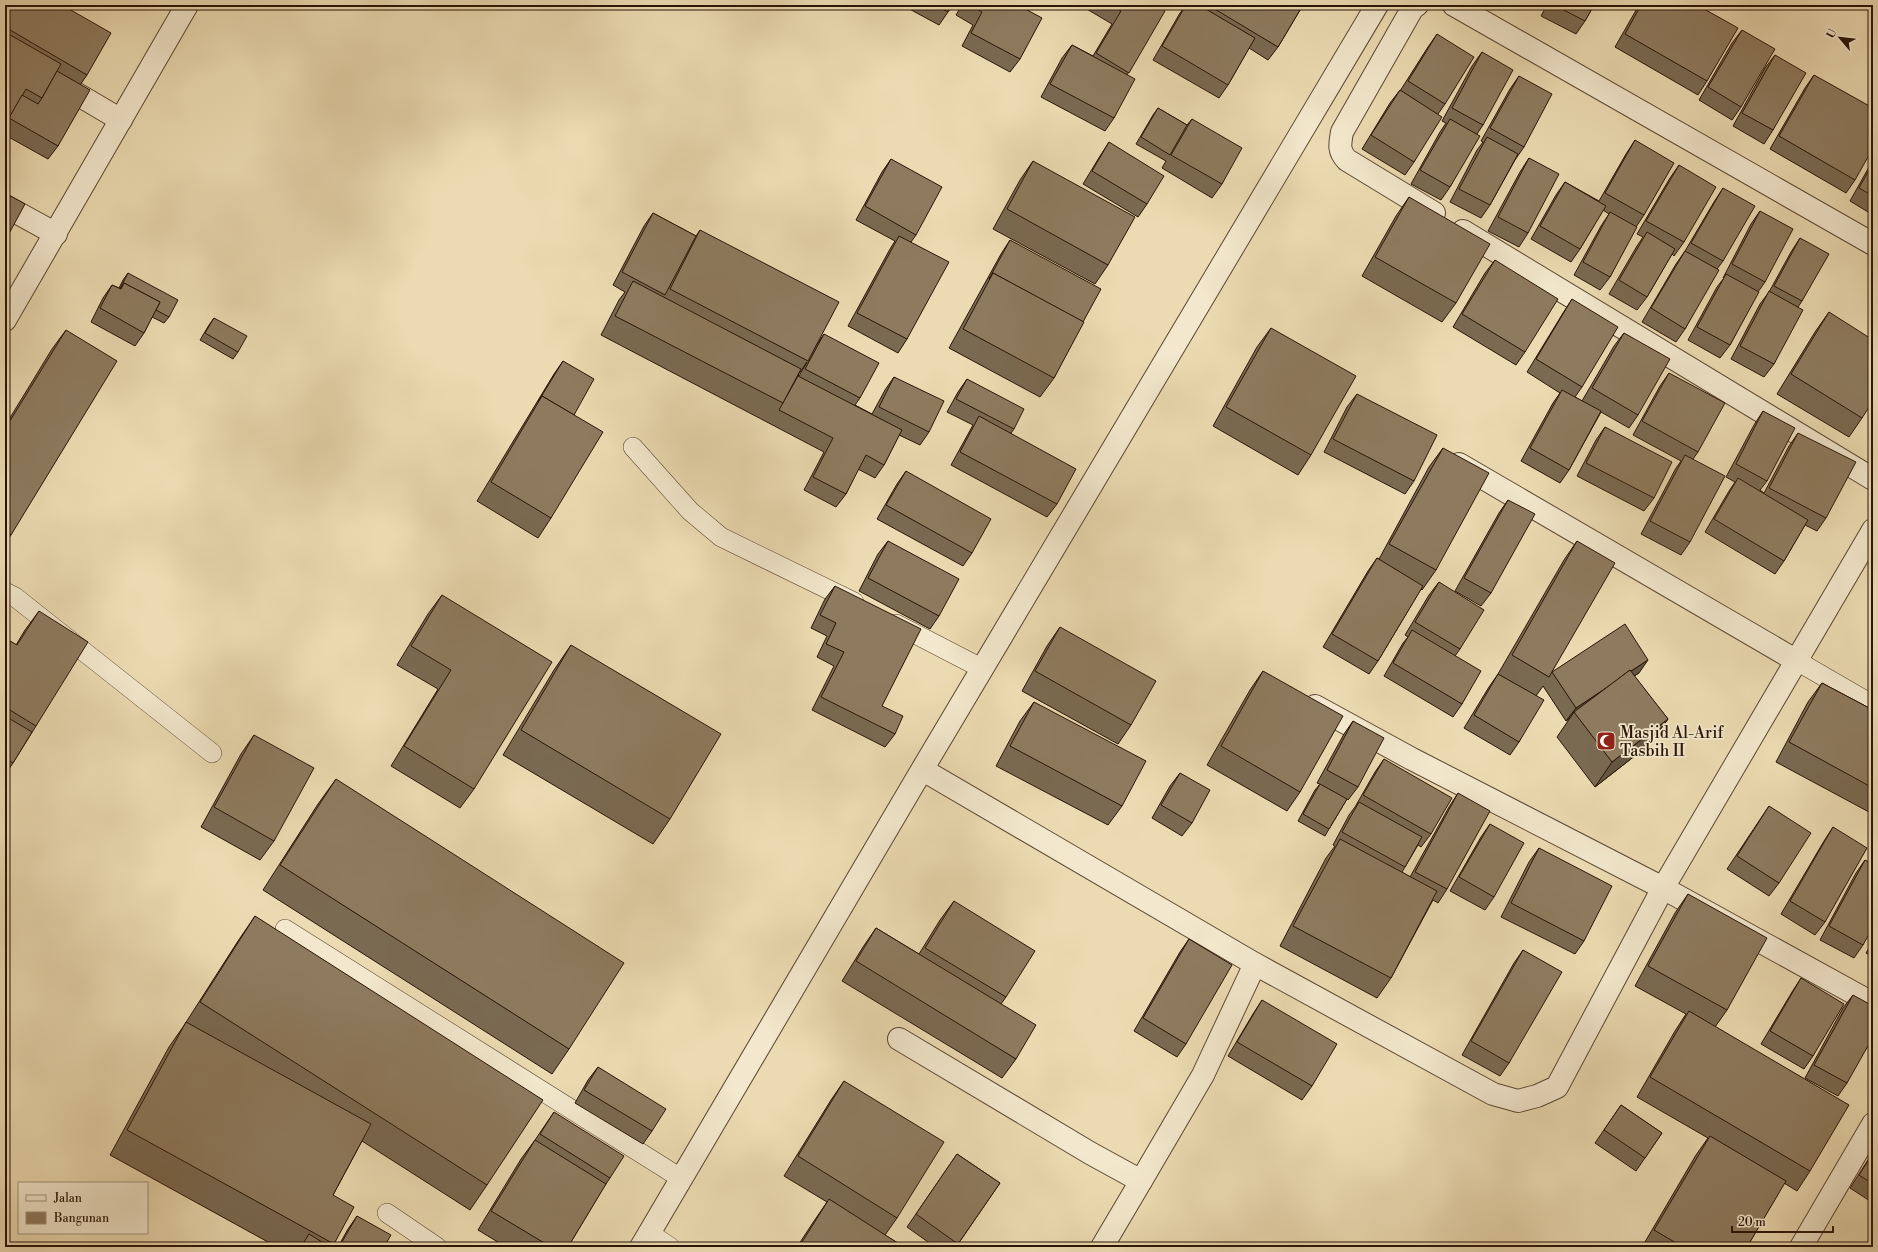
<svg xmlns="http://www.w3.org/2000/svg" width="1878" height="1252" font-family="'Libre Bodoni',serif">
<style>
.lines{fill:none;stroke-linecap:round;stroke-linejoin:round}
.service-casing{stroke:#5a4631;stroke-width:20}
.minor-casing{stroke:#5a4631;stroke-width:24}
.service{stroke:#f3e8cd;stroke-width:19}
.minor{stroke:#f3e8cd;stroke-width:22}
.wall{fill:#7a6a52;stroke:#291406;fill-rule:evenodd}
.shaded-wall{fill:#635642;stroke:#291406}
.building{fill:#8e7b5f;stroke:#291406}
.labels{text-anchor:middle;stroke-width:3.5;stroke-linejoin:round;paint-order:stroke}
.poi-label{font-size:16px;fill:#291406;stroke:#f3e8cd;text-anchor:start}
</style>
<rect width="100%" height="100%" fill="#ecdbb2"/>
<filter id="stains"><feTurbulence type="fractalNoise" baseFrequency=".005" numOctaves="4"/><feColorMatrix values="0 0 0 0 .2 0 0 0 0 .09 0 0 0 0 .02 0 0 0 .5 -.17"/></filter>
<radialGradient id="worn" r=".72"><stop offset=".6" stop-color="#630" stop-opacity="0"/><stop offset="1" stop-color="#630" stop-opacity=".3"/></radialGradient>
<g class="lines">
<g class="service-casing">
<g id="service">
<polyline points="633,447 690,511 721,537 854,602"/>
<polyline points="5,592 15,597 212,753"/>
<polyline points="896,624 983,669"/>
<polyline points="1797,661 1873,705"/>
<polyline points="285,929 682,1179"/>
<polyline points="387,1213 437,1247"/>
<polyline points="649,1233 670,1247"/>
</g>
</g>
<g class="minor-casing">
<g id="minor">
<path d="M1417 5 1412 9 1342 132C1340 144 1338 151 1347 160L1434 213"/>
<polyline points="1454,5 1873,244"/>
<polyline points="60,84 121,120"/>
<polyline points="5,206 56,234"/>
<polyline points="1463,231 1873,479"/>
<polyline points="5,320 187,5"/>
<polyline points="1459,464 1797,661"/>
<polyline points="1315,706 1412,759 1663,888 1861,997"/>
<polyline points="923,770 1255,964 1493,1094 1518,1101 1537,1096 1557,1087 1663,888 1873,530"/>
<polyline points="899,1039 1090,1153 1141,1181 1203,1075 1255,964"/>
<polyline points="641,1247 913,785 1377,5"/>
<polyline points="1102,1247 1141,1181"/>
<polyline points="1801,1247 1873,1124"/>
</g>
</g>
<use href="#service" class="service"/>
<use href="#minor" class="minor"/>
</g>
<g class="wall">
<polygon points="5,5 87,75 80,85 58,146 48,159 5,135"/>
<polygon points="902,5 952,5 948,12 939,25"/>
<polygon points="962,5 1018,5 1020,59 1010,72 962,46 973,25 956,15"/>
<polygon points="1087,5 1165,5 1162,9 1127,75 1114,118 1105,131 1041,97 1062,58 1072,45 1093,56 1112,24 1085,8"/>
<polygon points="1186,5 1303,5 1278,47 1268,60 1249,48 1228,85 1219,98 1153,60 1180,13"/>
<polygon points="1530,5 1541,5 1538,10"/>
<polygon points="1547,5 1594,5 1585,21 1576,34 1541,16"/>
<polygon points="1639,5 1697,5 1707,81 1698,95 1615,47"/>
<polygon points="1742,30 1741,107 1732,120 1699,100 1732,43"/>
<polygon points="1437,34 1445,104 1438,114 1414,162 1405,175 1362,149 1390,103 1400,90 1400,91 1428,47"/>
<polygon points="1482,52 1483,125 1477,134 1450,187 1441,200 1411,184 1440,132 1446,123 1442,121 1472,66"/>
<polygon points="1775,55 1773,130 1764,144 1733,126 1765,68"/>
<polygon points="1814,75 1855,180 1846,193 1770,149 1805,88"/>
<polygon points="1519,76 1524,147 1515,160 1490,205 1481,218 1450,202 1477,150 1483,142 1481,141 1510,89"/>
<polygon points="1158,108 1187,125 1192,119 1222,184 1212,198 1162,168 1166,161 1136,144 1153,115"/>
<polygon points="1635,140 1644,215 1636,227 1610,277 1600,290 1574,275 1601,226 1609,214 1603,210 1580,249 1571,262 1531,239 1556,195 1565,182 1599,201 1626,154"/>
<polygon points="1109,142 1147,204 1138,217 1083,184 1100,156"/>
<polygon points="1529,158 1528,233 1519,247 1488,231 1520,172"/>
<polygon points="891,159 916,235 911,242 907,339 898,353 848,326 890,249 895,241 856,220 882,172"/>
<polygon points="1873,160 1873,215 1850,201"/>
<polygon points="1033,161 1108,265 1095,284 993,229 1020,180"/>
<polygon points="1679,165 1684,242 1674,256 1672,254 1647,297 1637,310 1609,294 1637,246 1643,237 1637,234 1670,178"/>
<polygon points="1723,188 1723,261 1717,269 1685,329 1676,342 1642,322 1676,264 1685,251 1714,202"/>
<polygon points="1409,197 1456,303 1442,322 1362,276 1396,216"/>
<polygon points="1760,211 1765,282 1758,292 1730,345 1720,358 1688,340 1717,287 1724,278 1723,278 1751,224"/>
<path d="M653 213 696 236 700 230 815 347 824 334 860 398 855 405 872 414 885 390 894 377 929 432 920 445 899 435 884 465 875 478 858 469 846 494 836 507 804 490 824 452 601 335 619 300 625 292 613 285 644 226ZM807 362 799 376 798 375Z"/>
<polygon points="1800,238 1802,301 1798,307 1774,364 1764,377 1731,359 1760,304 1769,292 1791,252"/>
<polygon points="1010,240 1083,322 1054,378 1040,397 949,348 1001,254"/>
<polygon points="1495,260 1525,352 1516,365 1453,327 1485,273"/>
<polygon points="128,273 169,317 164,323 152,317 144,333 135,346 91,322 103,298 112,285 119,288 123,280"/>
<polygon points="1572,299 1582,387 1575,397 1582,401 1614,346 1624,333 1638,415 1629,428 1601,412 1569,470 1560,483 1521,461 1553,403 1560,393 1527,372 1563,313"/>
<polygon points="1829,312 1862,418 1849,437 1777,394 1815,332"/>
<polygon points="214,318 238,352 233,359 200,340 209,325"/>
<polygon points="1271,328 1311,455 1298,475 1213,426 1257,347"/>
<polygon points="66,330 11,535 5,543 5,426 52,349"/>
<polygon points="563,361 574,415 551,518 538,538 477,501 554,374"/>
<polygon points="1669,373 1698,452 1693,459 1690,542 1681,555 1641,534 1676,468 1681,461 1633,435 1660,386"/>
<polygon points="967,379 1014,429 1011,433 1057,504 1047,517 951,465 973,425 947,412 958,392"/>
<polygon points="1357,394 1414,481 1405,494 1324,452 1347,407"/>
<polygon points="1763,411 1767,481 1760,490 1764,493 1789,446 1798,433 1826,518 1817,531 1805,525 1784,561 1775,574 1705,532 1729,491 1735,482 1726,477 1754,425"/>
<polygon points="1605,427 1654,498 1644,511 1577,476 1596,440"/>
<polygon points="1443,448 1436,570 1422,590 1421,589 1378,661 1369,674 1323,647 1368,571 1377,558 1379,559 1429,467"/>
<polygon points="906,471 972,553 963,566 877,519 897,484"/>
<polygon points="1508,500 1491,593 1481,606 1455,591 1499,513"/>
<polygon points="888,541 939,616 930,629 859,591 878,554"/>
<polygon points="1577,541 1552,672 1639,673 1634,676 1668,719 1650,744 1595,787 1557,737 1570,718 1566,721 1543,686 1536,696 1519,742 1510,755 1464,728 1489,687 1498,674 1564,560"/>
<polygon points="1439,582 1460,649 1455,656 1462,704 1453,717 1384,676 1403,643 1408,637 1405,635 1429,595"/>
<polygon points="835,586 882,706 895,734 885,747 812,710 834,666 817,657 827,636 811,628 825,599"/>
<polygon points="442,595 474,789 460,808 391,766 438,689 397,665 428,614"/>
<polygon points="39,611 36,726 13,763 5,775 5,638 16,645 25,630"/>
<polygon points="1060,627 1131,725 1118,744 1022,691 1047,646"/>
<polygon points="571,645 670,819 653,844 503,755 554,670"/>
<polygon points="1263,671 1300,792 1287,811 1207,765 1250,690"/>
<polygon points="1822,683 1873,710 1873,807 1869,812 1776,762 1808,702"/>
<polygon points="1034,702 1122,806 1108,825 996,766 1020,721"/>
<polygon points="1353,721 1358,787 1348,800 1347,799 1329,829 1325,836 1298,821 1315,790 1320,784 1317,783 1344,734"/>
<polygon points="254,735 274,841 260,860 201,827 241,754"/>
<polygon points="1384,759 1431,834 1421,847 1418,845 1405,867 1402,872 1410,877 1449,807 1458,793 1447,889 1438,903 1433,900 1391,978 1377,998 1280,946 1326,858 1335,846 1333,845 1349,815 1355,807 1375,772"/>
<polygon points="1180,773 1192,823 1182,836 1152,818 1170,786"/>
<polygon points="336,779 569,1049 552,1074 263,890 318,804"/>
<polygon points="1769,806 1779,883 1769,896 1727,869"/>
<polygon points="1490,824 1494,897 1485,910 1450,891 1481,837"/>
<polygon points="1833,827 1825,922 1815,935 1781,914 1824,841"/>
<polygon points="1539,848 1584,941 1575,954 1501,917 1529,862"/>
<polygon points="1865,860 1863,945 1854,958 1820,940 1856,873"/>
<polygon points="1688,894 1727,1010 1715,1027 1810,1171 1797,1191 1784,1183 1747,1247 1642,1247 1696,1155 1708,1138 1637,1097 1675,1031 1686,1014 1635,986 1675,913"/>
<polygon points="954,901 1006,997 1001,1004 1016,1059 1002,1078 842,981 863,947 876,928 919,954 940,920"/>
<polygon points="255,916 487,1185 470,1210 362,1141 333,1195 334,1244 331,1247 277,1247 110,1155 169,1047 183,1027 238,941"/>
<polygon points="1189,939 1186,1044 1177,1057 1134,1031 1180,952"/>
<polygon points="1873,941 1873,957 1866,953"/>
<polygon points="1523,950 1509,1063 1500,1076 1462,1055 1514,963"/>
<polygon points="1801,978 1813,1056 1804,1069 1761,1044 1792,992"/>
<polygon points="1853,995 1847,1083 1838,1096 1805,1078 1843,1008"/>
<polygon points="1262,1000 1312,1086 1302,1100 1228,1056 1253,1014"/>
<polygon points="598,1067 652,1131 643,1144 575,1103 588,1080"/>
<polygon points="844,1081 897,1218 885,1235 904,1247 797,1247 812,1224 827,1202 784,1176 831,1100"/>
<polygon points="1621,1105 1662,1133 1636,1171 1595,1143"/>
<polygon points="554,1112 610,1178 602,1190 568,1247 506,1247 478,1230 521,1159 535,1140"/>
<polygon points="1873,1152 1873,1203 1850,1188"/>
<polygon points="957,1154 1000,1183 956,1247 935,1247 907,1227"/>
<polygon points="357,1216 384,1247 338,1247 348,1229"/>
</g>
<g class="shaded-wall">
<polygon points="1648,660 1639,673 1576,714 1574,712 1570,718 1566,721 1576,708"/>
<polygon points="1668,719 1650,744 1595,787 1612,762"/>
</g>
<g class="building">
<polygon points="5,5 62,5 111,33 87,75 5,27"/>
<polygon points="936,5 952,5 948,12"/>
<polygon points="970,5 1018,5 1042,18 1020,59 971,33 982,12"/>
<polygon points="1112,5 1155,5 1165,11 1129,73 1096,53 1121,11"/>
<polygon points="1186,5 1199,5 1255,38 1228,85 1162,46"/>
<polygon points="1208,5 1303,5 1278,47"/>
<polygon points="1554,5 1594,5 1585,21"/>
<polygon points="1641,5 1697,5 1738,28 1707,81 1625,34"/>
<polygon points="1742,30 1775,49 1741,107 1708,87"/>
<polygon points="5,32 61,64 42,98 26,89 5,125"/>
<polygon points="1437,34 1474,57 1445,104 1408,81"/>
<polygon points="1072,45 1135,79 1114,118 1050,84"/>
<polygon points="1482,52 1513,70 1483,125 1452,108"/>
<polygon points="1775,55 1806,73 1773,130 1742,113"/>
<polygon points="57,71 90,90 58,146 9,118 22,95 38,104 42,98"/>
<polygon points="1814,75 1873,108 1873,148 1855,180 1779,136"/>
<polygon points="1519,76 1552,94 1524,147 1490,128"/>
<polygon points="1400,90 1442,117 1414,162 1371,135"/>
<polygon points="1158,108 1187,125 1170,155 1141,137"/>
<polygon points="1192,119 1242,148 1222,184 1171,155"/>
<polygon points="1450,119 1480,136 1450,187 1420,170"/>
<polygon points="1487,137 1518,154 1490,205 1459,189"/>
<polygon points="1635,140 1674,163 1644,215 1605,193"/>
<polygon points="1109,142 1164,176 1147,204 1092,171"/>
<polygon points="1529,158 1559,174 1528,233 1498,217"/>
<polygon points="891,159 942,187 916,235 865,206"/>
<polygon points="1033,161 1135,217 1108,265 1007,209"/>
<polygon points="1873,163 1873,196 1859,188"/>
<polygon points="1679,165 1716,187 1684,242 1646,221"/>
<polygon points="1565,182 1606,206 1580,249 1540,226"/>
<polygon points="1723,188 1755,206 1723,261 1691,243"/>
<polygon points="5,193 25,204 5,241"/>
<polygon points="1409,197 1490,244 1456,303 1375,257"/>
<polygon points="1760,211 1793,229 1765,282 1732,264"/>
<polygon points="1610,212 1637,227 1610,277 1583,262"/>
<polygon points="653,213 696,236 665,295 622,272"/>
<polygon points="700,230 839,302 808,361 670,289"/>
<polygon points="1647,232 1675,249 1647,297 1619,280"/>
<polygon points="899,236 949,262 907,339 857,313"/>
<polygon points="1800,238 1829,254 1802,301 1774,286"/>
<polygon points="1010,240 1101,289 1083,322 993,273 989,279"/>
<polygon points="1685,251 1719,270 1685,329 1651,308"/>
<polygon points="1495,260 1558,299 1525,352 1462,314"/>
<polygon points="128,273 178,300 169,317 156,310 160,302 124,283 120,289"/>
<polygon points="993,273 1084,322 1054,378 963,329"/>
<polygon points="1726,274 1759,292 1730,345 1697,327"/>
<polygon points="633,281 801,369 783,403 615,316"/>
<polygon points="124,283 160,302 144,333 100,308 112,285 121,289"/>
<polygon points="1769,291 1803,310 1774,364 1740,346"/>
<polygon points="1572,299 1618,327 1582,387 1536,359"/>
<polygon points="1829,312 1873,340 1873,401 1862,418 1791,374"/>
<polygon points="214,318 247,336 238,352 205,333"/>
<polygon points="1271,328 1356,376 1311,455 1226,407"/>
<polygon points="66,330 117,361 11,535 5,531 5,429"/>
<polygon points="1624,333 1670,359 1638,415 1592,388"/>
<polygon points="824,334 879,363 860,398 805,369"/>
<polygon points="563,361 594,379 574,415 542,396 538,402"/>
<polygon points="1669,373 1725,403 1698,452 1642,421"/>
<polygon points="798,376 902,430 884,465 866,455 846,494 813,477 833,438 779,410 783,403"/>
<polygon points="894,377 944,401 929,432 879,407"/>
<polygon points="967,379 1024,409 1014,429 956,399"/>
<polygon points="1562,390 1601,411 1569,470 1530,448"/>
<polygon points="1357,394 1437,435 1414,481 1333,439"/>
<polygon points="542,396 603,432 551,518 491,482"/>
<polygon points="1763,411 1795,428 1767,481 1736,464"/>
<polygon points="979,416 1076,469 1057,504 960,452"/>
<polygon points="1605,427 1672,462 1654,498 1586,463"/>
<polygon points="1798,433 1856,462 1826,518 1769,488"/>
<polygon points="1443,448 1489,473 1436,570 1389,544"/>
<polygon points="1685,455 1725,476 1690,542 1650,521"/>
<polygon points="906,471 991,519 972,553 886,505"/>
<polygon points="1738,478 1808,520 1784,561 1714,519"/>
<polygon points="1508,500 1535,514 1491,593 1464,578"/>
<polygon points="888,541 959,579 939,616 868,578"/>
<polygon points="1577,541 1615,563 1549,677 1512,655"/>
<polygon points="1377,558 1423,586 1378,661 1332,634"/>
<polygon points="1439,582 1484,610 1460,649 1415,622"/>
<polygon points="835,586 921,629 882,706 903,716 895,734 821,697 844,652 826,644 836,623 820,615"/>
<polygon points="442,595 552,662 474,789 404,746 451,670 411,646"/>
<polygon points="39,611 88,642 36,726 5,707 5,638 17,645"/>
<polygon points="1625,624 1648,660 1631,671 1630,670 1612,684 1576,708 1552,672"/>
<polygon points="1060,627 1156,681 1131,725 1035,671"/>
<polygon points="1412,630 1481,671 1462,704 1393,663"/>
<polygon points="571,645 721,734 670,819 521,730"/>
<polygon points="1630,670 1668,719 1612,762 1574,712"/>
<polygon points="1263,671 1343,716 1300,792 1221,746"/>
<polygon points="1498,674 1544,700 1519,742 1474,715"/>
<polygon points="1822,683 1873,710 1873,788 1789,742"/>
<polygon points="1034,702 1146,761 1122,806 1010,746"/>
<polygon points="5,716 32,732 13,763 5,758"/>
<polygon points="1353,721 1384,738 1358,787 1327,770"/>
<polygon points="254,735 314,768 274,841 214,807"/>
<polygon points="1384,759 1452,798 1431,834 1363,795"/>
<polygon points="1180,773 1210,790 1192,823 1161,805"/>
<polygon points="336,779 624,963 569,1049 280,865"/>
<polygon points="1320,784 1347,799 1329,829 1303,814"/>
<polygon points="1458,793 1490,811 1447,889 1415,872"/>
<polygon points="1359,802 1422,837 1405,867 1342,832"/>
<polygon points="1769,806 1811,833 1779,883 1737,856"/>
<polygon points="1490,824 1524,843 1494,897 1459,877"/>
<polygon points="1833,827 1867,848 1825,922 1790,901"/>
<polygon points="1340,839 1437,891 1391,978 1293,926"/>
<polygon points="1539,848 1612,886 1584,941 1511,903"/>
<polygon points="1865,860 1873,864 1873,927 1863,945 1829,926"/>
<polygon points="1688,894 1767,938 1727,1010 1648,966"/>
<polygon points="954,901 1035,951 1006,997 925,948"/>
<polygon points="255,916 543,1100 487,1185 200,1002"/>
<polygon points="876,928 1036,1025 1016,1059 856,961"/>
<polygon points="1189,939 1232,965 1186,1044 1143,1018"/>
<polygon points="1523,950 1562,972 1509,1063 1471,1041"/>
<polygon points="1801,978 1844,1004 1813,1056 1770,1031"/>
<polygon points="1853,995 1873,1006 1873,1037 1847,1083 1814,1065"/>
<polygon points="1262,1000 1337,1044 1312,1086 1237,1042"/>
<polygon points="1689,1011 1849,1105 1810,1171 1650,1077"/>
<polygon points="186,1022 371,1124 333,1195 354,1207 334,1244 127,1130"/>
<polygon points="598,1067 666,1109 652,1131 584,1090"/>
<polygon points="844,1081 944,1142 897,1218 798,1156"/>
<polygon points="1621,1105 1662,1133 1645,1158 1604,1130"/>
<polygon points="554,1112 624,1156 610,1178 540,1134"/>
<polygon points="1710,1136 1786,1181 1747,1247 1683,1247 1654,1230"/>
<polygon points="535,1140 606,1184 568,1247 551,1247 491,1211"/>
<polygon points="1873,1153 1873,1184 1859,1175"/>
<polygon points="957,1154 1000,1183 958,1244 916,1214"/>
<polygon points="829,1199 904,1247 799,1247"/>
<polygon points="357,1216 391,1235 384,1247 339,1247"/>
<polygon points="309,1234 330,1247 301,1247"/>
</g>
<defs>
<g id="mosque-square" transform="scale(1)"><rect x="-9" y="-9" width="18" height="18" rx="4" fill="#8f2418" stroke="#f3e8cd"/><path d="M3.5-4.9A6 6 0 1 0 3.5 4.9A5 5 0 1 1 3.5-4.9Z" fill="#fff"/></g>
</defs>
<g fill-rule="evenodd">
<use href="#mosque-square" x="1606" y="741"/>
</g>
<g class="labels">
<g class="poi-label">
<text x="1620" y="738">Masjid Al-Arif<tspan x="1620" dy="18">Tasbih II</tspan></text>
</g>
</g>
<rect width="1878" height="1252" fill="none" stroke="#ecdbb2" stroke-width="20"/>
<rect x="6" y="6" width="1866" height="1240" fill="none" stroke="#291406" stroke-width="2"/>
<rect x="10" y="10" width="1858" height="1232" fill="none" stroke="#291406"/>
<rect x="18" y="1182" width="130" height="52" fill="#f3e8cd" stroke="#a2937d"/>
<rect x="26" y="1195" width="20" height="6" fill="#f3e8cd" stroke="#a2937d"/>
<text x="54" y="1202" font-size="12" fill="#291406">Jalan</text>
<rect x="26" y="1212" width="20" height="12" fill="#8e7b5f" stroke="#a2937d"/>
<text x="54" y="1222" font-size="12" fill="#291406">Bangunan</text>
<g transform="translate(1840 38) rotate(298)" stroke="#f3e8cd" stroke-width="3" paint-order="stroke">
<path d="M0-3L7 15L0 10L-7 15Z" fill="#291406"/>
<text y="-6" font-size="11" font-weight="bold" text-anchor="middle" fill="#291406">U</text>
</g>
<path d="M1732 1226v6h101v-6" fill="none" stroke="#291406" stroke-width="2"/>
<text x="1738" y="1226" font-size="12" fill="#291406" stroke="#f3e8cd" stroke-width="3" paint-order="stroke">20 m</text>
<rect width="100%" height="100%" filter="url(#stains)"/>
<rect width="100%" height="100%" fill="url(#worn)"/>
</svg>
